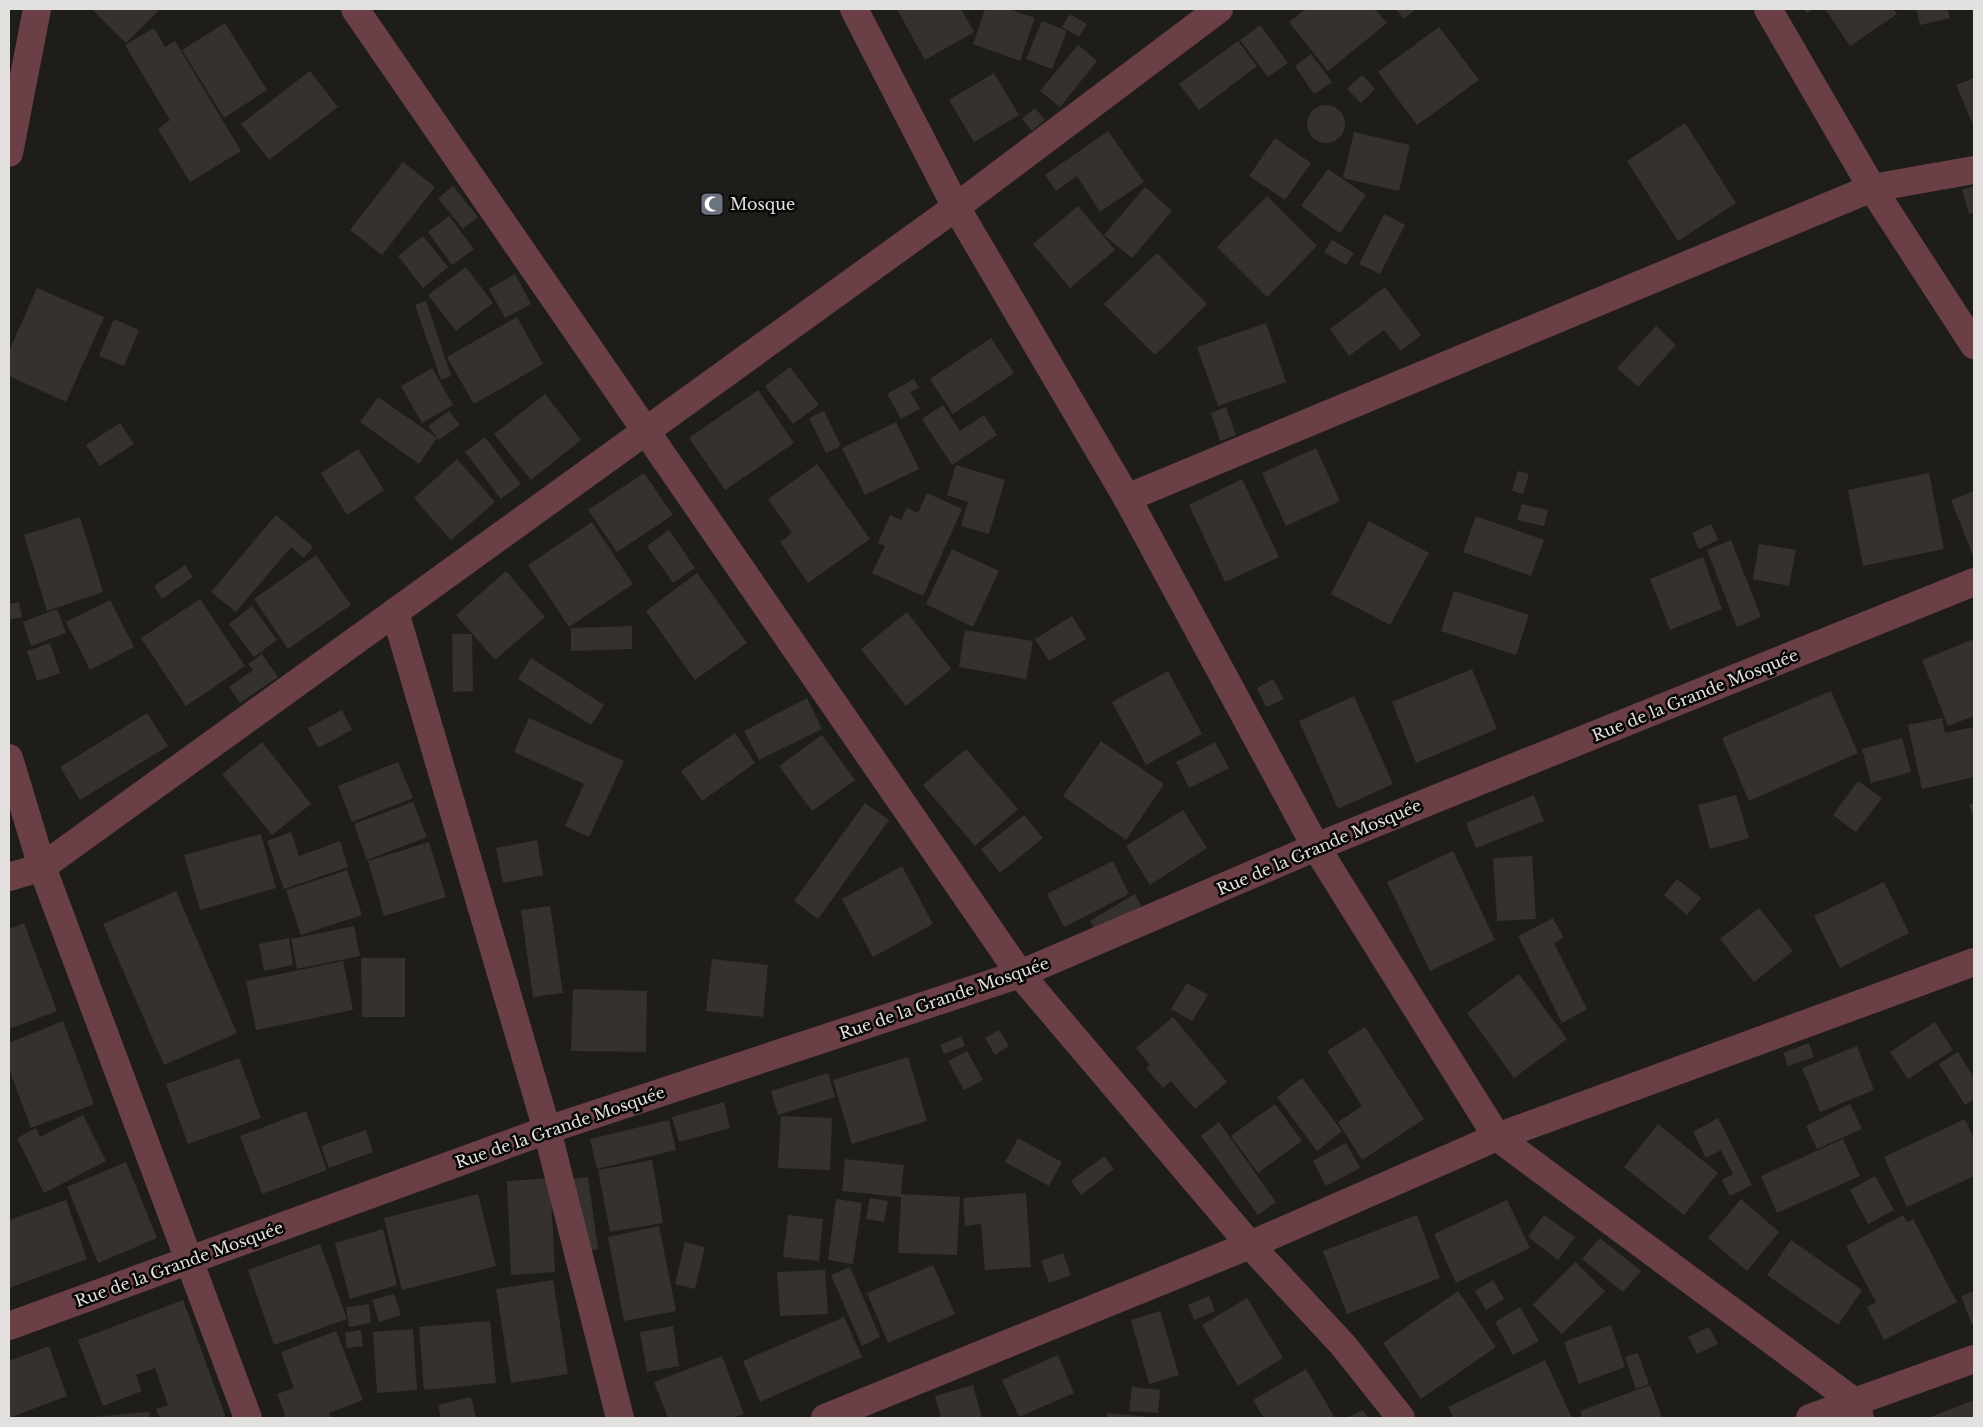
<svg xmlns="http://www.w3.org/2000/svg" width="1983" height="1427" font-family="'Libre Baskerville',serif">
<style>
.building{fill:#34312e}
.lines{fill:none;stroke-linecap:round;stroke-linejoin:round}
.minor{stroke:#6a3f45;stroke-width:28}
.labels{text-anchor:middle;stroke-width:5;stroke-linejoin:round;paint-order:stroke}
.poi-label{font-size:16px;fill:#e3e1df;stroke:#080706;text-anchor:start}
.street-label{font-size:16px;fill:#e3e1df;stroke:#080706}
</style>
<rect width="100%" height="100%" fill="#1f1d1a"/>
<g class="building">
<polygon points="92,9 160,9 126,43"/>
<polygon points="897,9 961,9 974,32 925,60"/>
<polygon points="985,9 1009,9 1035,18 1020,61 973,44"/>
<polygon points="1306,9 1375,9 1387,23 1328,71 1289,22"/>
<polygon points="1396,9 1416,9 1404,19"/>
<polygon points="1804,9 1814,9 1807,13"/>
<polygon points="1825,9 1893,9 1897,14 1850,46"/>
<polygon points="1916,9 1947,9 1950,18 1920,25"/>
<polygon points="1070,14 1087,24 1079,37 1062,27"/>
<polygon points="1042,21 1067,31 1052,69 1026,59"/>
<polygon points="225,23 267,90 224,118 182,50"/>
<polygon points="1260,25 1288,63 1268,77 1240,40"/>
<polygon points="1439,27 1479,80 1417,125 1378,72"/>
<polygon points="154,28 165,47 175,41 241,151 190,182 158,129 170,120 125,45"/>
<polygon points="1238,41 1257,66 1199,110 1179,84"/>
<polygon points="1078,45 1097,61 1060,107 1040,91"/>
<polygon points="1311,54 1332,82 1314,94 1295,66"/>
<polygon points="310,71 338,107 269,160 241,124"/>
<polygon points="994,73 1019,115 974,142 949,100"/>
<polygon points="1362,75 1375,89 1361,103 1347,89"/>
<polygon points="1974,78 1974,127 1956,85"/>
<circle cx="1326" cy="124" r="19"/>
<polygon points="1035,108 1045,120 1032,131 1022,119"/>
<polygon points="1685,123 1736,203 1678,241 1627,161"/>
<polygon points="1108,131 1144,182 1100,212 1077,176 1056,191 1045,175"/>
<polygon points="1354,132 1410,145 1399,191 1343,178"/>
<polygon points="1275,138 1311,163 1285,200 1249,176"/>
<polygon points="403,162 435,187 382,255 350,230"/>
<polygon points="1328,169 1366,195 1340,233 1301,206"/>
<polygon points="453,186 478,217 463,229 438,198"/>
<polygon points="1974,186 1974,213 1969,214 1962,190"/>
<polygon points="1145,187 1172,211 1132,258 1104,235"/>
<polygon points="1267,196 1317,246 1267,297 1217,247"/>
<polygon points="1078,206 1115,250 1070,288 1033,244"/>
<polygon points="1384,214 1405,225 1380,274 1359,264"/>
<polygon points="449,216 474,249 452,265 428,232"/>
<polygon points="423,236 448,267 423,288 398,256"/>
<polygon points="1332,240 1354,253 1346,265 1324,252"/>
<polygon points="1157,253 1207,304 1155,355 1104,304"/>
<polygon points="466,267 493,303 456,331 428,295"/>
<polygon points="515,274 531,304 505,318 489,289"/>
<polygon points="1385,287 1421,335 1401,351 1384,330 1349,356 1330,329"/>
<polygon points="37,288 104,317 66,402 9,376 9,351"/>
<polygon points="426,301 451,376 441,380 415,305"/>
<polygon points="517,317 543,364 474,404 447,357"/>
<polygon points="114,319 139,330 124,366 99,356"/>
<polygon points="1266,323 1286,382 1218,406 1197,347"/>
<polygon points="1656,326 1676,345 1638,387 1617,368"/>
<polygon points="991,338 1014,373 953,414 930,379"/>
<polygon points="790,367 819,405 793,424 765,386"/>
<polygon points="432,368 453,405 422,423 401,386"/>
<polygon points="914,379 919,388 910,392 920,409 901,419 887,394"/>
<polygon points="758,390 794,443 725,490 689,438"/>
<polygon points="545,394 581,440 531,480 494,434"/>
<polygon points="378,397 437,438 419,464 360,422"/>
<polygon points="943,405 960,431 984,415 997,435 952,465 922,419"/>
<polygon points="1226,407 1236,435 1220,441 1211,413"/>
<polygon points="449,411 460,425 439,440 428,426"/>
<polygon points="824,411 841,446 826,453 809,418"/>
<polygon points="896,422 919,469 865,495 842,448"/>
<polygon points="120,423 134,444 100,466 86,445"/>
<polygon points="485,437 521,484 501,499 465,452"/>
<polygon points="1316,448 1340,501 1286,526 1262,473"/>
<polygon points="358,449 384,490 347,515 321,473"/>
<polygon points="457,459 495,502 451,540 414,498"/>
<polygon points="817,464 870,539 808,583 780,542 792,533 768,499"/>
<polygon points="956,465 1005,480 989,534 961,526 968,502 947,495"/>
<polygon points="1518,471 1529,474 1523,494 1512,491"/>
<polygon points="644,473 673,515 617,552 588,510"/>
<polygon points="1929,473 1944,549 1863,566 1848,490"/>
<polygon points="1242,479 1279,557 1225,582 1189,505"/>
<polygon points="1974,491 1974,558 1951,500"/>
<polygon points="927,493 962,509 923,596 872,573 885,546 878,543 890,515 901,520 907,508 918,513"/>
<polygon points="1522,504 1548,510 1544,526 1517,520"/>
<polygon points="276,515 313,547 304,558 291,547 236,612 211,592"/>
<polygon points="1476,516 1544,540 1531,576 1463,552"/>
<polygon points="80,517 103,592 47,611 24,535"/>
<polygon points="1369,521 1429,553 1390,625 1331,594"/>
<polygon points="592,522 633,584 569,627 528,565"/>
<polygon points="1711,524 1718,540 1699,549 1692,533"/>
<polygon points="669,530 695,568 673,583 647,546"/>
<polygon points="1731,540 1761,617 1737,627 1707,550"/>
<polygon points="1759,544 1796,550 1789,586 1753,579"/>
<polygon points="952,549 999,571 973,627 926,604"/>
<polygon points="316,555 351,605 288,649 254,599"/>
<polygon points="1703,557 1722,609 1670,630 1650,579"/>
<polygon points="185,565 193,577 162,599 154,586"/>
<polygon points="506,571 545,617 495,660 456,615"/>
<polygon points="697,573 747,643 695,680 646,611"/>
<polygon points="1454,591 1529,615 1516,655 1441,631"/>
<polygon points="200,599 245,666 186,706 141,638"/>
<polygon points="110,600 134,647 90,670 66,622"/>
<polygon points="19,602 22,617 9,620 9,604"/>
<polygon points="252,606 277,640 254,657 229,624"/>
<polygon points="57,609 66,633 31,646 23,622"/>
<polygon points="907,612 951,669 906,706 861,649"/>
<polygon points="1072,616 1086,639 1049,661 1035,639"/>
<polygon points="632,626 632,649 571,651 571,628"/>
<polygon points="965,630 1033,641 1026,679 959,667"/>
<polygon points="452,634 472,634 473,691 453,692"/>
<polygon points="1974,639 1974,716 1948,726 1922,660"/>
<polygon points="50,643 60,673 37,681 27,651"/>
<polygon points="262,654 278,677 240,703 229,687 253,670 248,664"/>
<polygon points="531,658 604,705 591,725 518,679"/>
<polygon points="1472,669 1497,729 1416,763 1392,702"/>
<polygon points="1168,671 1202,734 1146,765 1112,702"/>
<polygon points="1273,679 1284,699 1266,707 1257,688"/>
<polygon points="1831,691 1858,753 1749,801 1722,738"/>
<polygon points="1354,696 1393,784 1338,809 1299,721"/>
<polygon points="807,698 822,729 759,760 744,731"/>
<polygon points="342,710 352,730 318,748 308,728"/>
<polygon points="147,713 168,746 80,800 60,767"/>
<polygon points="529,718 624,761 589,837 565,826 584,784 514,752"/>
<polygon points="1942,718 1945,733 1974,727 1974,777 1922,789 1908,725"/>
<polygon points="735,733 755,763 702,801 681,771"/>
<polygon points="822,735 855,780 812,811 779,766"/>
<polygon points="1902,738 1911,772 1871,783 1862,749"/>
<polygon points="1101,741 1164,784 1126,840 1063,796"/>
<polygon points="262,742 311,804 272,835 222,774"/>
<polygon points="1215,742 1229,768 1189,788 1176,762"/>
<polygon points="966,749 1018,809 975,846 923,785"/>
<polygon points="398,762 413,798 352,822 338,786"/>
<polygon points="1858,781 1882,798 1856,832 1833,815"/>
<polygon points="1534,795 1544,821 1476,848 1466,823"/>
<polygon points="1736,795 1749,838 1710,849 1698,805"/>
<polygon points="413,802 427,837 367,860 354,824"/>
<polygon points="1974,802 1974,818 1969,805"/>
<polygon points="865,803 889,820 818,919 794,901"/>
<polygon points="1183,810 1207,848 1150,885 1126,846"/>
<polygon points="1024,815 1043,838 1000,873 981,849"/>
<polygon points="291,832 299,856 340,841 348,867 284,889 267,841"/>
<polygon points="261,834 276,888 200,910 184,855"/>
<polygon points="537,840 543,875 503,883 496,848"/>
<polygon points="429,842 446,897 384,916 368,861"/>
<polygon points="1453,851 1495,940 1430,971 1387,882"/>
<polygon points="1532,856 1536,919 1497,921 1493,858"/>
<polygon points="1113,861 1129,894 1064,927 1047,894"/>
<polygon points="902,866 933,924 873,957 842,899"/>
<polygon points="347,870 362,915 301,935 286,890"/>
<polygon points="1677,879 1701,898 1687,915 1664,895"/>
<polygon points="1884,882 1909,933 1840,968 1814,916"/>
<polygon points="176,891 237,1033 164,1065 103,924"/>
<polygon points="1135,894 1141,906 1097,933 1090,921"/>
<polygon points="550,906 563,993 533,997 521,910"/>
<polygon points="1759,908 1793,951 1754,982 1720,939"/>
<polygon points="1553,918 1564,938 1554,943 1587,1009 1562,1023 1518,936"/>
<polygon points="24,923 57,1011 9,1029 9,929"/>
<polygon points="354,926 360,956 297,969 291,939"/>
<polygon points="289,938 293,965 264,971 259,944"/>
<polygon points="361,958 405,958 405,1017 362,1017"/>
<polygon points="712,959 768,965 763,1017 706,1011"/>
<polygon points="343,961 353,1010 256,1030 246,981"/>
<polygon points="1519,974 1567,1039 1514,1078 1467,1013"/>
<polygon points="1187,983 1208,995 1192,1021 1171,1009"/>
<polygon points="573,989 647,991 646,1052 571,1051"/>
<polygon points="1173,1017 1227,1082 1195,1109 1171,1081 1163,1088 1146,1068 1150,1065 1136,1048"/>
<polygon points="63,1021 94,1104 31,1128 9,1069 9,1043"/>
<polygon points="1935,1022 1953,1050 1908,1079 1890,1052"/>
<polygon points="1365,1027 1424,1119 1362,1160 1338,1122 1362,1106 1327,1051"/>
<polygon points="999,1030 1009,1046 995,1055 985,1038"/>
<polygon points="961,1036 965,1046 944,1054 940,1045"/>
<polygon points="1809,1043 1814,1057 1788,1066 1783,1053"/>
<polygon points="1857,1046 1874,1090 1820,1112 1802,1068"/>
<polygon points="967,1051 983,1080 964,1090 948,1061"/>
<polygon points="1958,1052 1974,1078 1974,1099 1965,1105 1939,1064"/>
<polygon points="908,1057 927,1121 852,1144 833,1080"/>
<polygon points="239,1058 261,1118 188,1144 166,1084"/>
<polygon points="828,1073 835,1097 778,1115 771,1091"/>
<polygon points="1302,1078 1342,1131 1317,1151 1277,1097"/>
<polygon points="724,1102 730,1128 679,1142 672,1117"/>
<polygon points="1275,1104 1302,1141 1258,1173 1231,1136"/>
<polygon points="1850,1104 1862,1129 1817,1149 1806,1126"/>
<polygon points="306,1111 327,1170 262,1194 240,1136"/>
<polygon points="83,1115 106,1161 44,1193 17,1138 36,1128 40,1137"/>
<polygon points="781,1116 832,1118 830,1170 778,1168"/>
<polygon points="1718,1118 1752,1185 1730,1196 1722,1180 1733,1174 1721,1150 1706,1158 1693,1132"/>
<polygon points="1965,1119 1974,1139 1974,1176 1907,1207 1884,1157"/>
<polygon points="669,1120 676,1150 597,1169 590,1139"/>
<polygon points="1219,1122 1276,1202 1258,1215 1201,1136"/>
<polygon points="1658,1124 1718,1173 1684,1215 1624,1167"/>
<polygon points="366,1130 373,1152 329,1168 321,1146"/>
<polygon points="1018,1138 1062,1162 1049,1186 1005,1162"/>
<polygon points="1843,1139 1860,1176 1777,1213 1761,1176"/>
<polygon points="1346,1143 1360,1168 1326,1186 1313,1161"/>
<polygon points="1104,1156 1114,1169 1081,1195 1071,1181"/>
<polygon points="845,1159 904,1165 901,1194 960,1197 957,1255 898,1253 901,1197 842,1191"/>
<polygon points="652,1160 663,1223 610,1232 598,1170"/>
<polygon points="126,1162 157,1238 98,1263 67,1187"/>
<polygon points="1875,1176 1894,1210 1868,1224 1850,1190"/>
<polygon points="588,1177 598,1249 582,1252 572,1179"/>
<polygon points="550,1178 555,1272 511,1275 507,1181"/>
<polygon points="1026,1193 1031,1267 985,1270 981,1224 965,1226 963,1198"/>
<polygon points="478,1194 496,1266 402,1290 384,1218"/>
<polygon points="870,1198 888,1201 884,1222 866,1219"/>
<polygon points="836,1199 862,1203 853,1264 828,1260"/>
<polygon points="1741,1199 1779,1232 1747,1271 1708,1238"/>
<polygon points="66,1200 87,1259 9,1288 9,1220"/>
<polygon points="1507,1200 1530,1248 1456,1283 1434,1234"/>
<polygon points="788,1215 823,1219 819,1261 783,1257"/>
<polygon points="1417,1215 1440,1278 1347,1314 1323,1251"/>
<polygon points="1544,1215 1575,1237 1558,1260 1528,1237"/>
<polygon points="1903,1215 1907,1222 1913,1219 1957,1302 1884,1340 1867,1307 1876,1302 1846,1246"/>
<polygon points="659,1226 676,1311 624,1321 608,1237"/>
<polygon points="383,1229 397,1285 350,1299 335,1243"/>
<polygon points="1600,1238 1641,1271 1623,1292 1582,1259"/>
<polygon points="1791,1240 1862,1290 1838,1325 1767,1275"/>
<polygon points="685,1242 705,1247 695,1289 675,1284"/>
<polygon points="320,1244 347,1319 274,1345 248,1270"/>
<polygon points="1063,1253 1071,1275 1049,1283 1041,1261"/>
<polygon points="1575,1262 1605,1291 1562,1334 1533,1305"/>
<polygon points="933,1265 955,1314 888,1343 867,1293"/>
<polygon points="850,1267 880,1337 862,1346 831,1275"/>
<polygon points="825,1270 828,1314 780,1316 777,1272"/>
<polygon points="553,1280 568,1374 511,1383 496,1289"/>
<polygon points="1493,1280 1504,1299 1486,1310 1475,1291"/>
<polygon points="1458,1291 1496,1347 1421,1399 1383,1343"/>
<polygon points="1974,1291 1974,1324 1972,1325 1961,1296"/>
<polygon points="394,1294 401,1315 379,1322 372,1300"/>
<polygon points="1209,1296 1215,1311 1194,1320 1188,1305"/>
<polygon points="1247,1298 1283,1358 1238,1386 1202,1325"/>
<polygon points="183,1300 226,1418 160,1418 156,1409 168,1405 155,1368 136,1375 142,1391 103,1406 78,1340"/>
<polygon points="369,1304 371,1323 349,1327 346,1307"/>
<polygon points="1520,1307 1539,1341 1513,1355 1495,1322"/>
<polygon points="1160,1311 1179,1375 1149,1384 1131,1320"/>
<polygon points="844,1317 862,1357 760,1402 743,1361"/>
<polygon points="490,1321 496,1383 424,1390 419,1327"/>
<polygon points="1611,1325 1625,1367 1579,1384 1564,1342"/>
<polygon points="673,1326 679,1366 647,1372 640,1332"/>
<polygon points="1709,1327 1718,1344 1697,1354 1688,1337"/>
<polygon points="413,1329 417,1390 377,1393 373,1332"/>
<polygon points="361,1330 363,1346 347,1348 345,1333"/>
<polygon points="336,1331 363,1400 329,1413 331,1418 286,1418 277,1394 294,1388 281,1352"/>
<polygon points="49,1346 67,1396 9,1418 9,1361"/>
<polygon points="1638,1353 1649,1384 1636,1389 1625,1357"/>
<polygon points="1058,1355 1074,1393 1019,1417 1002,1380"/>
<polygon points="722,1356 744,1414 732,1418 668,1418 654,1382"/>
<polygon points="1545,1360 1572,1418 1454,1418 1448,1407"/>
<polygon points="1306,1369 1335,1418 1264,1418 1253,1400"/>
<polygon points="973,1385 982,1418 941,1418 935,1396"/>
<polygon points="1650,1385 1662,1418 1582,1418 1580,1411"/>
<polygon points="1132,1387 1160,1390 1158,1413 1129,1411"/>
<polygon points="471,1397 476,1418 441,1418 438,1405"/>
<polygon points="1974,1400 1974,1418 1932,1418 1931,1417"/>
<polygon points="1363,1410 1368,1418 1347,1418"/>
<polygon points="149,1412 150,1418 93,1418 93,1417"/>
<polygon points="1107,1413 1149,1417 1149,1418 1107,1418"/>
</g>
<g class="lines">
<g class="minor">
<polyline points="355,9 1020,974 1250,1245 1343,1345 1401,1418"/>
<polyline points="854,9 956,207 1127,498 1316,847 1497,1137 1856,1403 1860,1418"/>
<polyline points="1768,9 1872,188 1974,345"/>
<polyline points="9,153 37,9"/>
<polyline points="1127,498 1872,188 1974,170"/>
<polyline points="395,612 547,1130 620,1418"/>
<polyline points="9,758 42,867 248,1418"/>
<polyline points="9,877 42,867 956,207 1219,9"/>
<polyline points="9,1326 547,1130 1020,974 1316,847 1974,582"/>
<polyline points="825,1418 1250,1245 1497,1137 1974,962"/>
<polyline points="1810,1418 1974,1359"/>
</g>
</g>
<defs>
<g id="mosque-square" transform="scale(1.25)"><rect x="-9" y="-9" width="18" height="18" rx="4" fill="#6b7280" stroke="#080706"/><path d="M3.5-4.9A6 6 0 1 0 3.5 4.9A5 5 0 1 1 3.5-4.9Z" fill="#fff"/></g>
</defs>
<g fill-rule="evenodd">
<use href="#mosque-square" x="712" y="204"/>
</g>
<g class="labels">
<g class="poi-label">
<text x="730" y="210">Mosque</text>
</g>
<g class="street-label">
<text transform="translate(1695 695) rotate(-22)" y="6">Rue de la Grande Mosquée</text>
<text transform="translate(1319 847) rotate(-23)" y="6">Rue de la Grande Mosquée</text>
<text transform="translate(944 998) rotate(-19)" y="6">Rue de la Grande Mosquée</text>
<text transform="translate(560 1127) rotate(-19)" y="6">Rue de la Grande Mosquée</text>
<text transform="translate(179 1264) rotate(-20)" y="6">Rue de la Grande Mosquée</text>
</g>
</g>
<rect width="1983" height="1427" fill="none" stroke="#e3e1df" stroke-width="20"/>
</svg>
